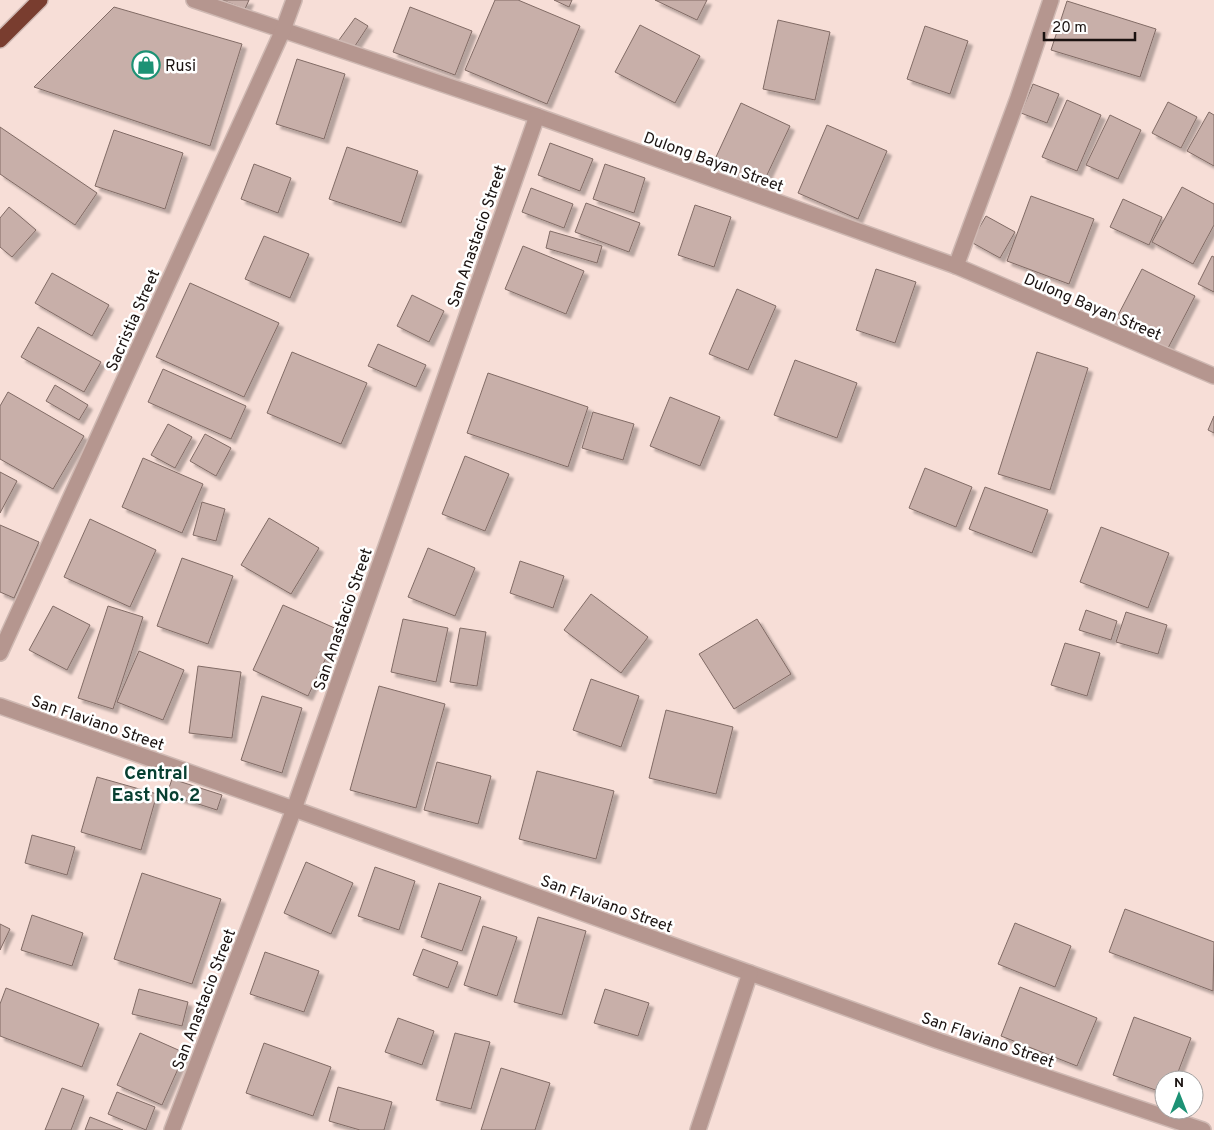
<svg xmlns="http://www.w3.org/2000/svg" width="1214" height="1130" font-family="Overpass,sans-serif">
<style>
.building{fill:#c8afa9;stroke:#816b65;filter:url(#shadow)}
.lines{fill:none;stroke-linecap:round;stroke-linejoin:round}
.minor-casing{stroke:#cfb9b3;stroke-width:18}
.highway-casing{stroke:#cfb9b3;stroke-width:18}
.minor{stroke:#b5968f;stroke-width:15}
.highway{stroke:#793d2f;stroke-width:15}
.labels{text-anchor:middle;stroke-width:5;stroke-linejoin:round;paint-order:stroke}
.poi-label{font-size:16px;fill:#1a1210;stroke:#fff;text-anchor:start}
.street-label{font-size:16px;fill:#1a1210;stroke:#fff}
.quarter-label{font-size:19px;font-weight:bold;fill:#073f31;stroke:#fff}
</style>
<defs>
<filter id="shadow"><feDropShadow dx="4.5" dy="4.5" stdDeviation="1" flood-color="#0004"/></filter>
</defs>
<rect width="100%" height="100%" fill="#f7ded7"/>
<g class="building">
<polygon points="222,0 249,0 245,9"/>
<polygon points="495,0 518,0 580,26 547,104 465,70"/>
<polygon points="554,0 572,0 569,7"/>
<polygon points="655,0 707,0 697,20"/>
<polygon points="1067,1 1156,29 1140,77 1051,50"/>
<polygon points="114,7 242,44 210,146 34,87"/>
<polygon points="410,7 472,31 455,75 393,52"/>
<polygon points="355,18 368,26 353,49 339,40"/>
<polygon points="778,20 830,32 815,100 763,89"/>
<polygon points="640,25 700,56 675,103 615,72"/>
<polygon points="925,26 968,41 950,94 907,79"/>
<polygon points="297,59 345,74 324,139 276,124"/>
<polygon points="1033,84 1059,94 1047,123 1021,113"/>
<polygon points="1067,100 1101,115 1077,171 1042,157"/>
<polygon points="1168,102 1197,117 1181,148 1152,133"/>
<polygon points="741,103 790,126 759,192 710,170"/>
<polygon points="1209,112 1214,115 1214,166 1187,151"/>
<polygon points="1110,115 1141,130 1118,179 1086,165"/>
<polygon points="827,125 887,151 858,219 798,193"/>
<polygon points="0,127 97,193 75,225 0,174"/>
<polygon points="114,130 183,153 165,209 95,186"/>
<polygon points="550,143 593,159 580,191 538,175"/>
<polygon points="347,147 418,171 401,223 329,199"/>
<polygon points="254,164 291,178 278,213 241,199"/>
<polygon points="605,164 645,178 634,213 593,199"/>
<polygon points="1182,187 1214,204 1214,225 1193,264 1152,242"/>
<polygon points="531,188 573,204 564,228 522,212"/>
<polygon points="1031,196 1094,219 1069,284 1007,261"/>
<polygon points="1123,199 1162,217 1149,245 1110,227"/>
<polygon points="586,203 640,223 629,252 575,232"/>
<polygon points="695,205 731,217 714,267 678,255"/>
<polygon points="9,207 36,230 12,257 0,247 0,218"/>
<polygon points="986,216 1015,232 1000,258 971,242"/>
<polygon points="550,231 602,246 597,263 546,248"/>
<polygon points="264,236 309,254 290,298 245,279"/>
<polygon points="523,246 584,271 566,314 505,289"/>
<polygon points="1212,256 1214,257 1214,292 1198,284"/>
<polygon points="876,269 916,282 895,343 856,330"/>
<polygon points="1142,269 1195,296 1166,352 1113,325"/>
<polygon points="52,273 109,305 92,336 35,303"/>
<polygon points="190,283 279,323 244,397 156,357"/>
<polygon points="737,289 776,306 748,370 709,354"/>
<polygon points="412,295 444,311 429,342 397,326"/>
<polygon points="38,327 101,362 84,392 21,357"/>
<polygon points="378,344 426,365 416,387 368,366"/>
<polygon points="292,352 367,383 341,444 267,413"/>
<polygon points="1037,352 1088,368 1050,490 998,474"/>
<polygon points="795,360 857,383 837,438 774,415"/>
<polygon points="163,369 246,406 231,439 148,402"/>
<polygon points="488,373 588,407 568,467 467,433"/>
<polygon points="55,385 88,405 79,420 46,401"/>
<polygon points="8,392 84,436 53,489 0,459 0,406"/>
<polygon points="670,397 720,417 700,466 650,446"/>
<polygon points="593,412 634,424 623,460 582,448"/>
<polygon points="1214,416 1214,433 1208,430"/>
<polygon points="168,424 192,437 175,468 151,455"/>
<polygon points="205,434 231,448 216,476 190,461"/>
<polygon points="465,456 509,474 485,531 442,514"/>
<polygon points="143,458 203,484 182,533 122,507"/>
<polygon points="925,468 972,487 956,527 909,508"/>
<polygon points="0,472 17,481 0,513"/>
<polygon points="985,487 1048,510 1032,553 969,529"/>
<polygon points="202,502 225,509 216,541 193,535"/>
<polygon points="269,518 319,548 291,594 241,565"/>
<polygon points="90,519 156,550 130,607 64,577"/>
<polygon points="0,525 39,542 14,598 0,592"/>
<polygon points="1101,527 1169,553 1148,608 1080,582"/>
<polygon points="428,548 475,568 455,616 408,597"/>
<polygon points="182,558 233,576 208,644 157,626"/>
<polygon points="520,561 564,576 553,608 510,593"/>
<polygon points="591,594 648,637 621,673 564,630"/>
<polygon points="283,605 339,630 308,696 253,670"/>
<polygon points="53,606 90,625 67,670 29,650"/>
<polygon points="108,606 143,617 113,709 78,698"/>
<polygon points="1086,610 1117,621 1111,640 1079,630"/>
<polygon points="1126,612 1167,625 1158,654 1116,642"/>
<polygon points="403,619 448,628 436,682 391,672"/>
<polygon points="757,619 791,674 734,709 699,654"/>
<polygon points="460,628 486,632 477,686 450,682"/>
<polygon points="1065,643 1100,653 1087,696 1051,685"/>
<polygon points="139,651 184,670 163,720 117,702"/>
<polygon points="198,666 241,672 232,738 189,733"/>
<polygon points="591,679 639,696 621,747 573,730"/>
<polygon points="379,686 445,704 416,808 350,790"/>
<polygon points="262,696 302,708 282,773 241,760"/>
<polygon points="666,710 733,727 716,794 649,778"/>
<polygon points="437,762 491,776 478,824 424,810"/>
<polygon points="537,771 614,791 596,859 519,839"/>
<polygon points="97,777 157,794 141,850 81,832"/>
<polygon points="172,779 222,795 217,810 167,794"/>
<polygon points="32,835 75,847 67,875 25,863"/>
<polygon points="306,862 353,883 331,934 284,913"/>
<polygon points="375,867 415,881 399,930 358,916"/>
<polygon points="142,873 221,899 192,984 114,959"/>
<polygon points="439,883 481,897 462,951 421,937"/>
<polygon points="1125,909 1214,942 1213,991 1109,952"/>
<polygon points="32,915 83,933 72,966 21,950"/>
<polygon points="538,917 586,931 562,1015 514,1002"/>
<polygon points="1015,923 1071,946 1055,987 998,964"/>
<polygon points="0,924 10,929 0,950"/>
<polygon points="483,926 517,937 497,996 464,985"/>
<polygon points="423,949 458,962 448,988 413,975"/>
<polygon points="265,952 319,971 304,1012 250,994"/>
<polygon points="1020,987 1097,1018 1077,1066 1001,1036"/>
<polygon points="6,988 99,1024 82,1067 0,1036 0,1004"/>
<polygon points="139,989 188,1002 182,1026 132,1014"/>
<polygon points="605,989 649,1003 638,1036 594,1023"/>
<polygon points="1134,1017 1191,1038 1175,1080 1164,1080 1164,1093 1113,1075"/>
<polygon points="398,1018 434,1031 422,1065 385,1052"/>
<polygon points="140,1033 185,1053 162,1105 117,1085"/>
<polygon points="455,1033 490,1042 471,1109 436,1100"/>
<polygon points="264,1043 331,1067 313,1116 246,1093"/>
<polygon points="501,1068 550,1083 535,1130 481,1130"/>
<polygon points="338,1087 392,1102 384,1130 360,1130 329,1121"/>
<polygon points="62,1088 84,1096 71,1130 45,1130"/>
<polygon points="117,1092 155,1107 146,1130 108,1114"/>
<polygon points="90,1117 123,1130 85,1130"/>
</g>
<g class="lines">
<g class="minor-casing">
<g id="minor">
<polyline points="194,0 537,116 956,266 1214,376"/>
<polyline points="956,266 1018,98 1051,0"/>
<polyline points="0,653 283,30 294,0"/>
<polyline points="0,706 294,809 936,1040 1203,1130"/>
<polyline points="172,1130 294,809 537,116"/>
<polyline points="698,1130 750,973"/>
</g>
</g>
<g class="highway-casing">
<polyline id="highway" points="0,40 40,0"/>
</g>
<use href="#minor" class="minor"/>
<use href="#highway" class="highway"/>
</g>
<defs>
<g id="shop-ring" transform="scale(1.4375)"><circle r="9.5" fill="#fff" stroke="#1d9275" stroke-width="1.5"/><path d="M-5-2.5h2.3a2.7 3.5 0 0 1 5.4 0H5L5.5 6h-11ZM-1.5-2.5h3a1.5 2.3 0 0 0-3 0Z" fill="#1d9275"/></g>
</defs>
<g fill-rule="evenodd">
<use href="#shop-ring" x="146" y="65"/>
</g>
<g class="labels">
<g class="poi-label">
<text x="165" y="71">Rusi</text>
</g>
<g class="street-label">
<text transform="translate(714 161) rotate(20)" y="6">Dulong Bayan Street</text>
<text transform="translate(476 236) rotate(-71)" y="6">San Anastacio Street</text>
<text transform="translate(1093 306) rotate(23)" y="6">Dulong Bayan Street</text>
<text transform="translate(132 320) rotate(-66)" y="6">Sacristia Street</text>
<text transform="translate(342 619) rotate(-71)" y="6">San Anastacio Street</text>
<text transform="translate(98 722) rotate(19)" y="6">San Flaviano Street</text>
<text transform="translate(607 903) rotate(20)" y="6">San Flaviano Street</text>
<text transform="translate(203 999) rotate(-69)" y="6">San Anastacio Street</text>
<text transform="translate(988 1039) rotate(19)" y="6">San Flaviano Street</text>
</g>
<g class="quarter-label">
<text x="156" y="779">Central<tspan x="156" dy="22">East No. 2</tspan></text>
</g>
</g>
<g transform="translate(1179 1095)"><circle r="24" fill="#ffffff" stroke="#a3a09f"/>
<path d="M0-4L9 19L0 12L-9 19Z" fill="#1d9275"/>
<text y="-8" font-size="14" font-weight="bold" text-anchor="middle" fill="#1a1210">N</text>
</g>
<path d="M1044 32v8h91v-8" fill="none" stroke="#1a1210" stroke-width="2.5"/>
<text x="1052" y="32" font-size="15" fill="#1a1210" stroke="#ffffff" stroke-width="4" paint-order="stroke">20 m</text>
</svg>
